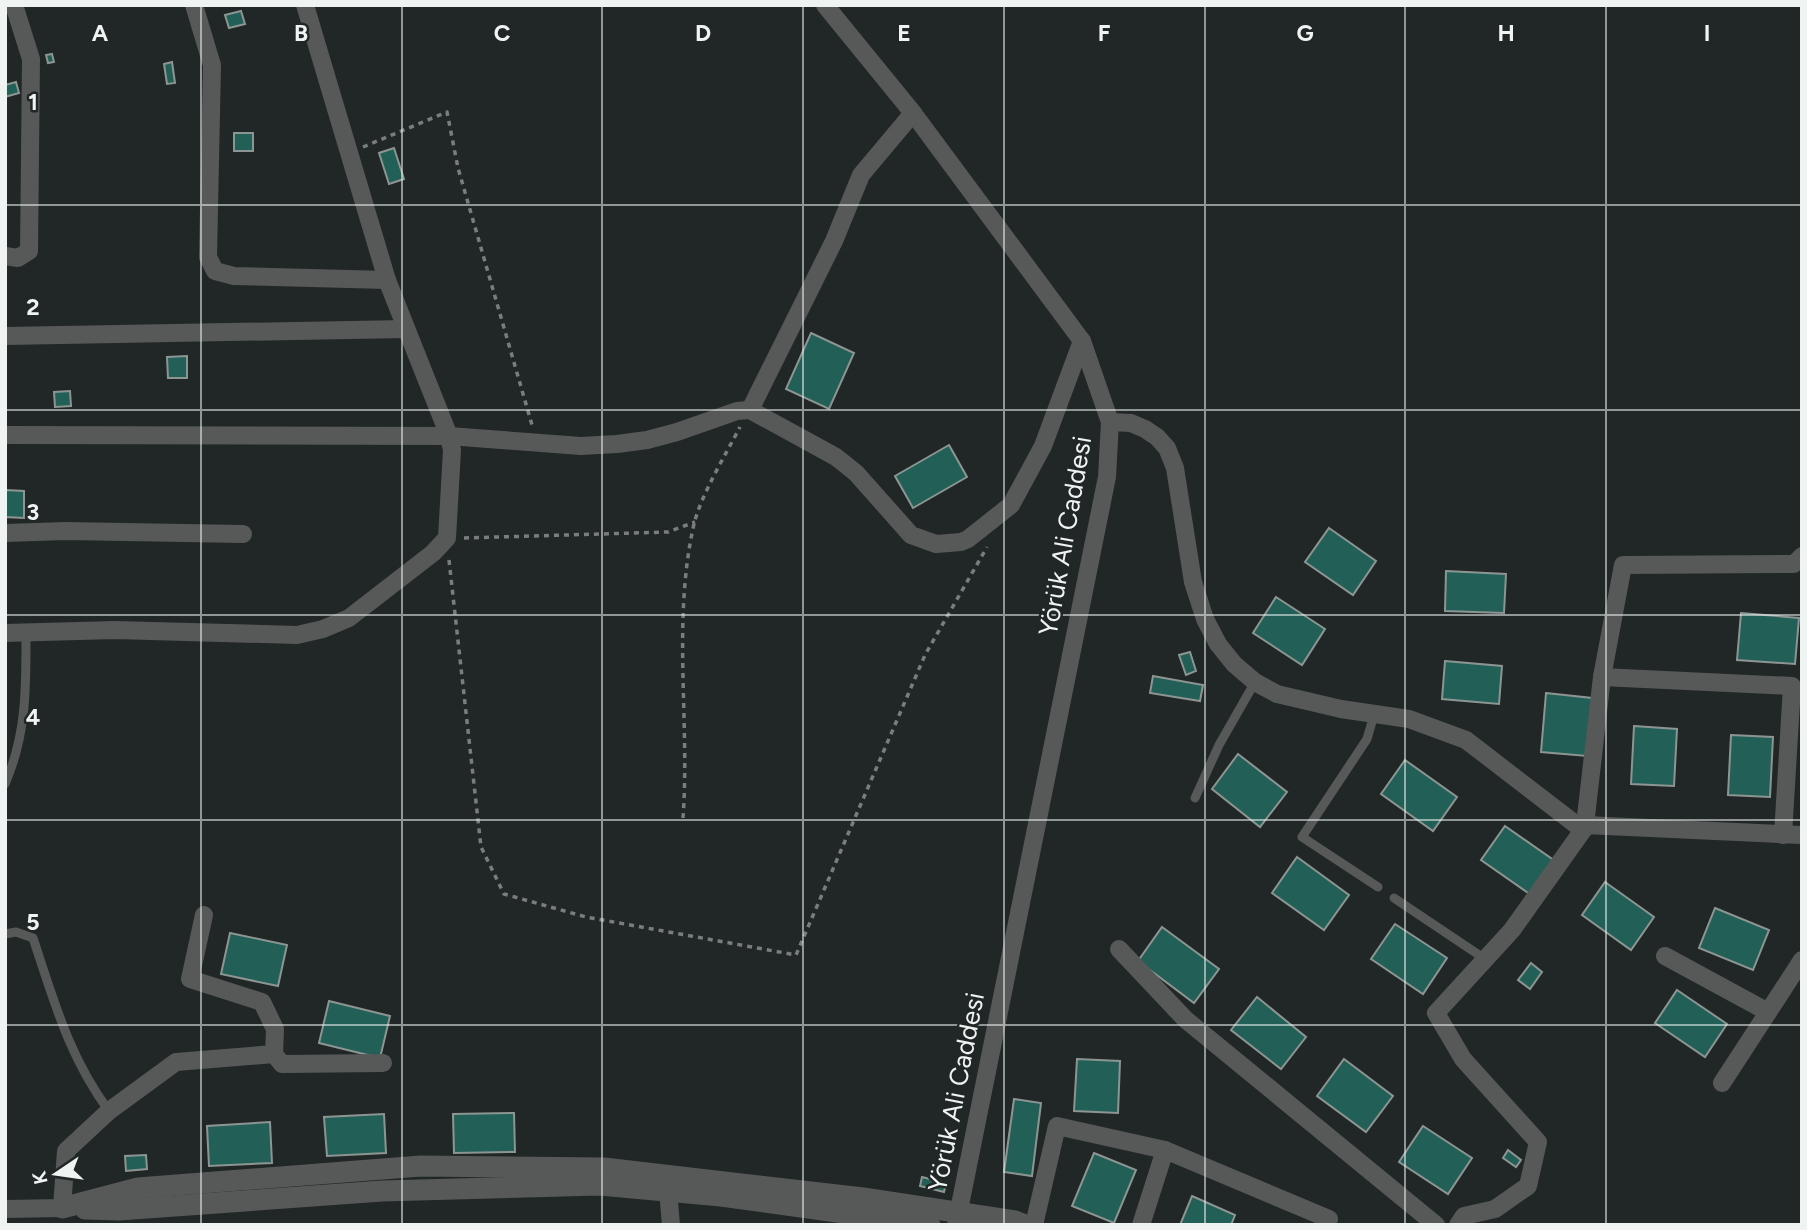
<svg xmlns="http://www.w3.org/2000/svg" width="1807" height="1230" font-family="Figtree,sans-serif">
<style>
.building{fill:#225f57;stroke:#8d9593;stroke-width:2}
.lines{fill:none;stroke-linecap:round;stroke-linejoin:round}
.path{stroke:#797e7d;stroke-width:3.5;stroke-dasharray:5 5;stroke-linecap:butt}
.service{stroke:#565958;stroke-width:9}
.minor{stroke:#565958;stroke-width:18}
.tertiary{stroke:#565958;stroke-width:21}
.grid{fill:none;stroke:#eff4f3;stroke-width:2;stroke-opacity:0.55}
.labels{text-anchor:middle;stroke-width:5;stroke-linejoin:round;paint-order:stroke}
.street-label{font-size:26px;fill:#eff4f3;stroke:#212726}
.grid-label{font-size:23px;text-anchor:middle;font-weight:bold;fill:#eff4f3;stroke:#212726;stroke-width:5;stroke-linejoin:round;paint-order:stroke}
</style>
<rect width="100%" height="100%" fill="#212726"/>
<g class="building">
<polygon points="241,11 245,24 229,28 225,15"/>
<polygon points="52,54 54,62 48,63 46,55"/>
<polygon points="172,62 175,83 167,84 164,64"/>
<polygon points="16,82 19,93 5,97 5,85"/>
<rect x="234" y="133" width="19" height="18"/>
<polygon points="394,148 404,179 389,184 379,153"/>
<polygon points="811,333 854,353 829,409 786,389"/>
<polygon points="187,356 187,378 168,378 167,357"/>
<polygon points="70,391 71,406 55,407 54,392"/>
<polygon points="949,445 967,477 913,508 895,476"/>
<polygon points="5,490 24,491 24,518 5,517"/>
<polygon points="1329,528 1376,561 1353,595 1305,562"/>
<polygon points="1446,571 1506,574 1504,613 1445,611"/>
<polygon points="1276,597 1325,629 1302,665 1253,633"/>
<polygon points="1741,613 1799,618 1795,664 1737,660"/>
<polygon points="1190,652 1196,671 1186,675 1179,655"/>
<polygon points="1445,661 1502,666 1499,704 1442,699"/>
<polygon points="1153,676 1203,685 1200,701 1150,693"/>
<polygon points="1546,693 1592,698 1587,756 1541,752"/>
<polygon points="1634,726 1677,729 1674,786 1631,784"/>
<polygon points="1731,735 1773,737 1770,797 1728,795"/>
<polygon points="1238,754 1287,792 1260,827 1212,789"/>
<polygon points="1405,760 1457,797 1433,831 1381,794"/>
<polygon points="1505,826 1555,861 1531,895 1481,860"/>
<polygon points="1297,857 1349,895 1324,930 1272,893"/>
<polygon points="1605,882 1654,917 1631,950 1582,915"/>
<polygon points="1715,908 1769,930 1753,970 1699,948"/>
<polygon points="1395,924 1447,958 1423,994 1371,959"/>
<polygon points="1162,927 1219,969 1194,1003 1138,961"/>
<polygon points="230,933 287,945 278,986 221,974"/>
<polygon points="1531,963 1542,972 1530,989 1518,980"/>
<polygon points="1677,990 1727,1024 1705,1057 1655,1023"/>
<polygon points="1257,997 1306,1037 1281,1069 1231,1030"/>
<polygon points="329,1001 390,1016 380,1058 319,1043"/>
<polygon points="1077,1059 1120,1061 1118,1113 1074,1111"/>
<polygon points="1344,1059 1393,1096 1366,1132 1317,1096"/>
<polygon points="1014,1099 1041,1103 1032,1176 1004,1172"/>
<polygon points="514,1113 515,1152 454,1153 453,1114"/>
<polygon points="384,1114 386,1153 327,1156 324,1117"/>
<polygon points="270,1122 272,1163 209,1166 207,1126"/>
<polygon points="1423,1126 1472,1158 1448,1194 1399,1162"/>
<polygon points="1508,1150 1521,1160 1516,1167 1503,1158"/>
<polygon points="1094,1153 1136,1170 1114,1223 1072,1206"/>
<polygon points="146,1155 147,1169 126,1171 125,1156"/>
<polygon points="922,1177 946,1183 944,1192 920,1186"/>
<polygon points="1192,1196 1235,1215 1231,1225 1180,1225"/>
</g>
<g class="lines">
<g class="path">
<polyline points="363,147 447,112 458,168 532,425"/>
<polyline points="464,538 668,532 695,522"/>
<polyline points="449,560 481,847 504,894 586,917 796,955 925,655 987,547"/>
<path d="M683 818C690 721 672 620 694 524 701 495 726 454 740 427"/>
</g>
<g class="service">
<polyline points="1374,715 1367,739 1302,837 1378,887"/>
<path d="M5 784C27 733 26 687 26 633"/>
<polyline points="1195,798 1219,745 1255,682"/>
<polyline points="1394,898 1485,959"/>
<path d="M5 934 16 932 33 938C54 1001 69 1057 109 1111"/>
</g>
<g class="minor">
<polyline points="194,5 212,65 208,257 215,271 234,276 387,280"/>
<polyline points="825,5 913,113 1082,341 1110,422"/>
<polyline points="5,256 18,258 29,251 31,59 14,5"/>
<polyline points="5,336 406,329"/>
<polyline points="750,410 834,241 861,175 913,113"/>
<polyline points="5,435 449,436 581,446 617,444 647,440 677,432 737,411 750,410 836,457 856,473 911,535 936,544 961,542 968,539 1011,505 1043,446 1082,341"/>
<polyline points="5,533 66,531 243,534"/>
<polyline points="5,633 115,630 297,635 323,629 349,618 433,553 447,538 452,450 449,436 387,280 305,5"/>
<polyline points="1585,825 1602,677"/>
<polyline points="1783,835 1792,686 1602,677 1623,565 1794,564 1802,556"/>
<polyline points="1119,949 1185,1019 1436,1225"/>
<polyline points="1665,956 1768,1012"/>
<polyline points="274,1054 282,1064 383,1063"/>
<polyline points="1722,1083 1802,960"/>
<polyline points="668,1191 671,1225"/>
<polyline points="5,1209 62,1208 66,1151 109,1111 176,1062 274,1054 275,1029 262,1002 190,979 204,915"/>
<polyline points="956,1225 1107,477 1110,422 1131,423 1145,429 1157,437 1167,448 1175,468 1193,582 1205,619 1218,644 1234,664 1255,682 1277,694 1341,709 1409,719 1466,740 1583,830 1585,825 1802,835"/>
<polyline points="1034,1225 1057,1126 1165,1150 1329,1219"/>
<polyline points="1141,1225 1165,1150"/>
<polyline points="1458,1225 1464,1216 1495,1209 1528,1186 1538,1142 1463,1059 1436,1013 1512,930 1583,830"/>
</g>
<g class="tertiary">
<polyline points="62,1208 138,1188 421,1166 604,1168 863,1198 1015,1221 1025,1225"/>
<polyline points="85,1209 119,1210 382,1191 600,1185 721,1196 930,1225"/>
</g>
</g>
<path class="grid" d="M201 5V1225M402 5V1225M602 5V1225M803 5V1225M1004 5V1225M1205 5V1225M1405 5V1225M1606 5V1225M5 205H1802M5 410H1802M5 615H1802M5 820H1802M5 1025H1802"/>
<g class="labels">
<g class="street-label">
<text transform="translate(1065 536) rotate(-80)" y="9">Yörük Ali Caddesi</text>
<text transform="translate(956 1092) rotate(-79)" y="9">Yörük Ali Caddesi</text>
</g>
</g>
<g class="grid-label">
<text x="100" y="41">A</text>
<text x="301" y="41">B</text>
<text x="502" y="41">C</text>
<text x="703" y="41">D</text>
<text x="904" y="41">E</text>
<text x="1104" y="41">F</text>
<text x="1305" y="41">G</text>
<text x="1506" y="41">H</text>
<text x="1707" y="41">I</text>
<text x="33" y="110">1</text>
<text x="33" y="315">2</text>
<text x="33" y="520">3</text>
<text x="33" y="725">4</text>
<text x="33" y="930">5</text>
</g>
<rect width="1807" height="1230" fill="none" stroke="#eff4f3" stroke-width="14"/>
<g transform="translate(56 1174) rotate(257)" stroke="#212726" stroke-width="5" paint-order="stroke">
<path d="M0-5L12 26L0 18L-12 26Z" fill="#eff4f3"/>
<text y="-10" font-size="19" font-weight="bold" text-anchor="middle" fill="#eff4f3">K</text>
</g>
</svg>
